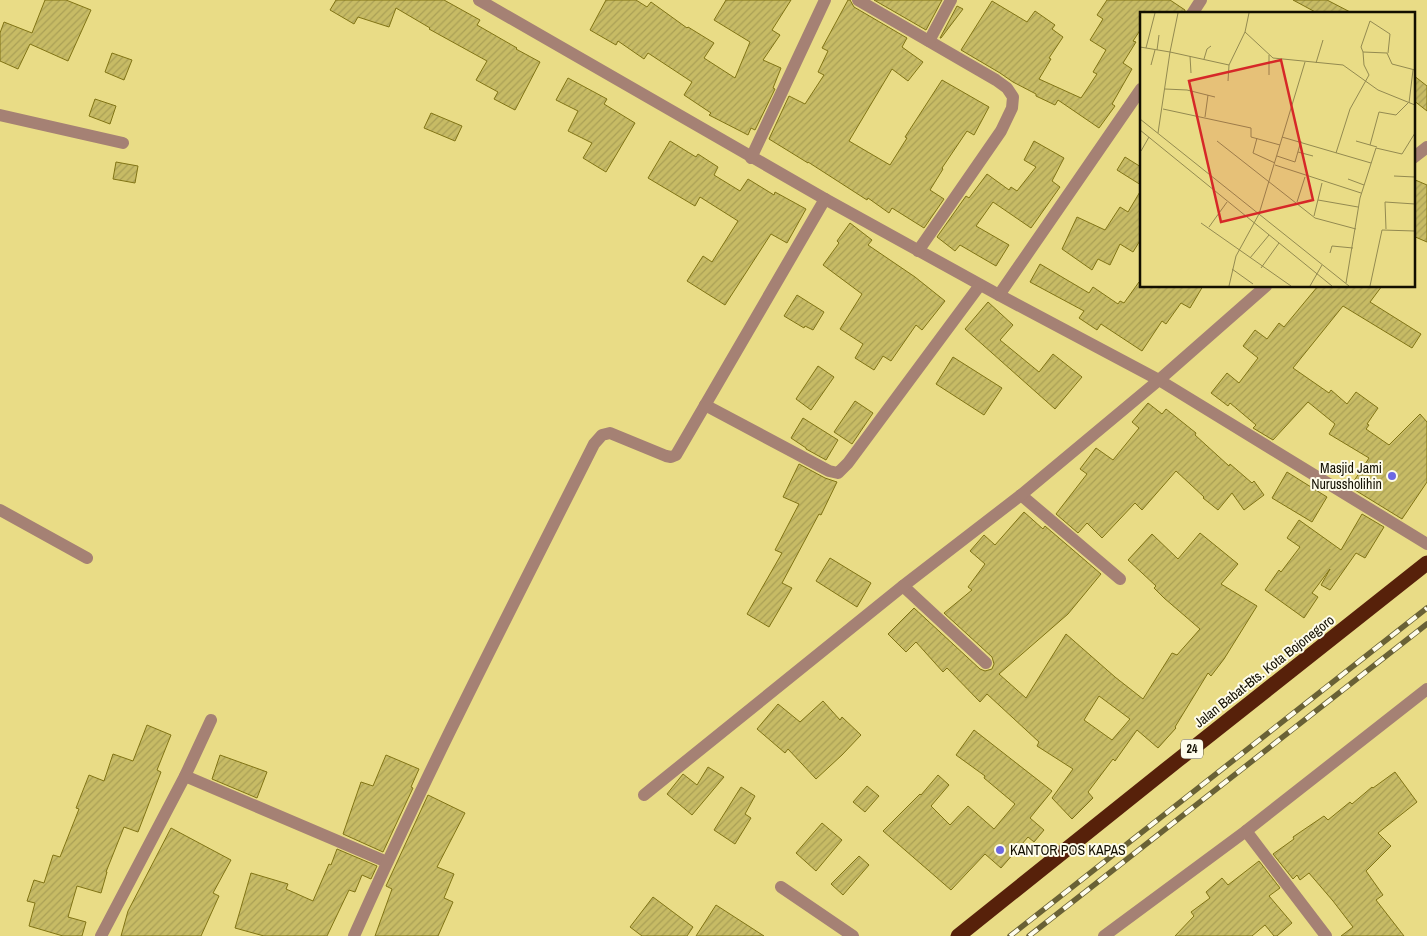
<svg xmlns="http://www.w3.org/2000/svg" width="1427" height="936" font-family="'Archivo Narrow',sans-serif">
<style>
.building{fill:url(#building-hatch);stroke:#817415;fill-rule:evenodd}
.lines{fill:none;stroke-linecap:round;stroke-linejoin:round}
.minor{stroke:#a58174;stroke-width:12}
.highway{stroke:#57210a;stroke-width:15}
.rail-casing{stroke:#696136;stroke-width:5.5}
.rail{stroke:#fefceb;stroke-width:4;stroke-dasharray:11;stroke-linecap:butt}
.poi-dot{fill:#6d68e2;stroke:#fefceb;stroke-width:2}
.labels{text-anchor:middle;stroke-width:4;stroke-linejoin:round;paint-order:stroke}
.shield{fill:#fefceb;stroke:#5a5646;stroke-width:1}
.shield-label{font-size:12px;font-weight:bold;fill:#130f00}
.poi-label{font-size:14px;fill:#130f00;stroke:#fefceb;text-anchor:end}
.street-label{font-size:14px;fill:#130f00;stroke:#fefceb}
.inset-road{fill:none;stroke:#938a50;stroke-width:1}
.view{fill:#d62828;fill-opacity:0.15;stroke:#d62828;stroke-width:2.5}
.inset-edge{fill:none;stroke:#130f00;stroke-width:2.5}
</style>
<defs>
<pattern id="building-hatch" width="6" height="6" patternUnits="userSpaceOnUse" patternTransform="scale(1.25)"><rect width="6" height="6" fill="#c7bb65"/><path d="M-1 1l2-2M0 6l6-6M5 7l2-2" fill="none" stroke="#aaa056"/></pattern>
</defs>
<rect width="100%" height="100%" fill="#e9dc86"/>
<g class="building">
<polygon points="45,0 66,0 91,10 68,61 30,44 18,69 0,61 0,33 4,22 32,33"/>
<polygon points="336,0 444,0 480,20 477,25 517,48 516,49 540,62 515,110 494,99 498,92 476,80 487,61 429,29 430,28 396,8 389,27 358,17 354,24 330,10"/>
<polygon points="606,0 636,0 647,7 651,2 687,28 688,27 714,43 704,58 735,78 750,42 714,20 726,0 791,0 772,30 780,35 763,60 781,68 773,88 775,89 755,130 751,128 748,135 709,115 711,113 684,95 692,82 648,53 644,59 618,41 616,45 590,30"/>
<polygon points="848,0 850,0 854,7 907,38 902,47 923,62 908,81 892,69 849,141 890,165 907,138 905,137 942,80 989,107 974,135 967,131 942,168 943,169 930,190 944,199 924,228 892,208 889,213 868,198 867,200 808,162 808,163 769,139 789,96 805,104 824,75 818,72 828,51 822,48"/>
<polygon points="874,0 942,0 926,30"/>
<polygon points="1107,0 1170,0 1185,10 1184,14 1141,14 1141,29 1133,41 1136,42 1123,63 1132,69 1112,104 1115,106 1099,128 1058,100 1055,105 1036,96 1036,94 1013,82 1000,73 961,50 992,1 1027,22 1035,11 1055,25 1052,29 1063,37 1049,58 1051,59 1039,79 1081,98 1097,74 1093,72 1106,50 1090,40 1103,19 1097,15"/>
<polygon points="1293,0 1327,0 1354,14 1319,14"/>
<polygon points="957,6 963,9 941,38 940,38"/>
<polygon points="112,53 132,60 124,80 105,72"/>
<polygon points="1413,75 1427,86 1427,111 1413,100"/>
<polygon points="568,78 607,99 604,104 635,123 606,172 583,158 592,143 568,131 578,111 556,100"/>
<polygon points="95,99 116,106 110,124 89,116"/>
<polygon points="431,113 462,126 455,141 424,128"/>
<polygon points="670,141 696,157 698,154 718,167 714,175 740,191 748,179 774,195 775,192 806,209 787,243 771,234 725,305 687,281 703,256 712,262 738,221 700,197 695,206 648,178"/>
<polygon points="1034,141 1064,158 1052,181 1060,187 1031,228 993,202 976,226 1009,245 996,266 960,245 955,251 937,237 966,196 969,198 987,174 1009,190 1011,187 1017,191 1036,167 1024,160"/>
<polygon points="1125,157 1141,167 1141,185 1117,170"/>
<polygon points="116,162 138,166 135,183 113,179"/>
<polygon points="1413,179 1427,185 1427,242 1413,236"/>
<polygon points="1141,190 1141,239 1133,252 1120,244 1110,265 1098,259 1092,270 1062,249 1077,217 1105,230 1120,207 1128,212"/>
<polygon points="850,223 872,240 868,245 915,277 945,301 922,330 916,325 891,361 883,356 874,370 855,358 863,344 840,329 862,294 823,265 839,243 837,241"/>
<polygon points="1040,264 1089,293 1093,287 1118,304 1120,301 1124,303 1139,282 1141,286 1203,286 1190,308 1181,303 1166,324 1162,321 1142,351 1101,324 1097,330 1079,318 1084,311 1030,282"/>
<polygon points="1318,286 1382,286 1370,302 1421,334 1412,348 1343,306 1293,368 1329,393 1331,390 1347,404 1356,392 1378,408 1367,424 1369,425 1366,429 1389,445 1420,414 1427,422 1427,482 1402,519 1350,487 1369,458 1329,434 1335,424 1308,402 1273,440 1253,428 1256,425 1230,403 1228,406 1211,393 1227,373 1239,383 1258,358 1243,346 1255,330 1267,339 1279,323 1284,327"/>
<polygon points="797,295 824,312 813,330 805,326 804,328 784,316"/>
<polygon points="988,302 1013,325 1000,340 1039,372 1053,354 1082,377 1055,409 965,329"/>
<polygon points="953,357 1002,388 984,415 936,384"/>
<polygon points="818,366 834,377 811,410 796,399"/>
<polygon points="855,401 873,413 852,444 834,432"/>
<polygon points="1148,403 1162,414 1166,409 1196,433 1195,435 1229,466 1230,464 1252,483 1254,481 1264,495 1244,510 1232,493 1218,510 1203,498 1204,497 1176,471 1142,510 1135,503 1102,538 1087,523 1078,533 1056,514 1087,474 1080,469 1096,448 1113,460 1139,428 1132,422"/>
<polygon points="803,418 838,440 826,460 806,449 806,448 791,438"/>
<polygon points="799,464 825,478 837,482 821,515 819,514 782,583 792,588 769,627 747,614 782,553 775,550 799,504 783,497"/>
<polygon points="1287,472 1327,497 1312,522 1272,498"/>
<path d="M1024 512 1043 529 1045 526 1101 574 1068 614 999 674 1026 698 1066 634 1115 677 1143 699 1172 653 1177 655 1200 629 1164 598 1154 588 1156 586 1128 560 1152 534 1178 559 1200 533 1238 564 1221 584 1257 606 1224 659 1211 676 1208 673 1175 727 1176 728 1158 748 1137 730 1115 761 1113 759 1088 792 1093 798 1072 819 1052 798 1073 769 1037 746 1039 742 987 694 980 702 947 668 943 672 916 642 906 652 888 634 914 608 980 669 985 671 992 669 994 664 992 657 944 613 972 590 968 587 985 564 970 551 984 535 995 545ZM1099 696 1130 719 1112 740 1084 720Z"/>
<polygon points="1362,514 1384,527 1365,558 1356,553 1330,590 1321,585 1330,569 1312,593 1318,597 1304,618 1265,590 1279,570 1281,572 1300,547 1287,538 1299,520 1341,550"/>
<polygon points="830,558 871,583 857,607 816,581"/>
<polygon points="823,701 840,720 842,717 861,735 842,755 816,779 788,749 785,753 757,729 778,704 800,722"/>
<polygon points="147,725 171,735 157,770 161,772 138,832 124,827 106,872 107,872 101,893 77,886 68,917 86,922 82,936 63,936 29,926 35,903 27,901 34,880 44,883 53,855 60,857 79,809 76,808 89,775 104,781 113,754 133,761"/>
<polygon points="974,730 1052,791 1030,818 1044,830 1034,842 1028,837 1001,868 985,854 951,890 883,831 920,794 921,795 938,775 949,785 931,806 950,825 968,806 994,829 1015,804 984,778 985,776 956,755"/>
<polygon points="220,755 267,772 257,798 212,779"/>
<polygon points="386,755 419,769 411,787 413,788 383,852 343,834 361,782 373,786"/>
<polygon points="708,767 724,777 692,815 667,794 683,774 697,785"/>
<polygon points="1395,772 1417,802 1378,833 1391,846 1366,871 1383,895 1376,900 1404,936 1341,936 1353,927 1333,901 1309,873 1300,880 1297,875 1293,879 1273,854 1294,839 1293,837 1324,816 1328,820 1350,802 1352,804 1372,787 1373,788"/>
<polygon points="867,786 879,796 865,812 853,802"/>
<polygon points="741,787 755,796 745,814 751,818 735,844 714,830"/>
<polygon points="428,795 465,813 437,867 454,874 444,898 453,902 438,936 375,936 392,889 386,886"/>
<polygon points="822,823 842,840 816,871 796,853"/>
<polygon points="171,828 231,860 213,893 219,896 201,936 121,936 128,911"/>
<polygon points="337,849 377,866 371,879 362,875 355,892 349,890 327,936 264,936 235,928 251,873 288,884 286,889 313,901 329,864 331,865"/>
<polygon points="859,856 869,865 843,895 831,884"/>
<polygon points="1259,861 1280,888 1269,896 1292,923 1277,936 1274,936 1265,925 1252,936 1175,936 1194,916 1191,912 1210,898 1206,892 1222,878 1228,885"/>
<polygon points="653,897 693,927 687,936 642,936 630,927"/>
<polygon points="716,905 764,936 696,936"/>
</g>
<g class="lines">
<g class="minor">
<polyline points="479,0 825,199 999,295 1159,380 1427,544"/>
<polyline points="858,0 996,80 1007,88 1013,97 1012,108 1001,131 918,251"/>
<polyline points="1192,14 1201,0"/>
<polyline points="929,41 951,0"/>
<polyline points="0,115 123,143"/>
<polyline points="751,158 825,0"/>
<polyline points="1413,158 1427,147"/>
<polyline points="999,295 1141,89"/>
<polyline points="705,405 829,471 838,473 848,463 980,285"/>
<polyline points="1021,495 1120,579"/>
<polyline points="0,510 87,558"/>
<polyline points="903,586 986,663"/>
<polyline points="185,776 387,862"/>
<polyline points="644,795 903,586 1021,495 1159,380 1266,286"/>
<polyline points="1246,831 1326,936"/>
<polyline points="781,887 853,936"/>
<polyline points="101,936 185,776 211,720"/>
<path d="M354 936C428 769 512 607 594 444L602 435 610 433 666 456 671 457 676 455 825 199"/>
<polyline points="1104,936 1246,831 1427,689"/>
</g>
<polyline class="highway" points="958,936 1178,760 1427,563"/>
<g class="rail-casing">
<g id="rail">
<polyline points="1010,936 1427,608"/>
<polyline points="1029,936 1427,624"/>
</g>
</g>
<use href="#rail" class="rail"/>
</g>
<g class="poi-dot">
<circle cx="1392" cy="476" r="5"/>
<circle cx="1000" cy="850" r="5"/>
</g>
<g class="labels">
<rect class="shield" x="1181" y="739.5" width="22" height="19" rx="4"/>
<g class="shield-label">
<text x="1192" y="753">24</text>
</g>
<g class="poi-label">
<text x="1382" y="473">Masjid Jami<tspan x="1382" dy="16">Nurussholihin</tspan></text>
<text x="1010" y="855" text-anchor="start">KANTOR POS KAPAS</text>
</g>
<g class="street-label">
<text transform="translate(1264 671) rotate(-38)" y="5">Jalan Babat-Bts. Kota Bojonegoro</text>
</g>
</g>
<g transform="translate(1140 12)">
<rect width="275" height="275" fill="#e9dc86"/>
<path class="inset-road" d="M38 1 30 40 89 53 105 20 109 1M105 20 133 46 203 53 238 78 275 93M0 35 30 40 18 121M6 36 15 1M17 38 19 23M223 40 221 35 230 9 250 22 248 41M129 43V63M50 44 51 61M64 47 67 37 71 34M176 51 183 28M11 53 15 38M88 69 89 53M25 77 47 78 75 85M269 91 273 58M23 97 111 116V125L140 133M65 105 68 83M0 107 209 274M0 118 192 274M142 125 231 151M117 126 113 141 135 151M77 129 175 206 216 217M216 129 237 135M230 133 239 100 256 103 268 91M1 139 9 125M158 140 173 144M196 141 210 97 229 63 224 53 223 40 247 41 252 52 275 58M137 144 155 150 161 129M135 153 221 181M254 164 275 165M208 167 224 173M178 188 218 195M157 190 165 165M174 204 182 171M61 211 151 274M69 215 87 190M246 217 245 190 275 192M190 241 192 234 213 236M110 246 129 223M121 256 139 231M92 257 113 272M206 271 220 186 236 136 262 142 275 121M89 274 96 244 119 202 165 50M170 274 182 253M230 274 242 218 275 219"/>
<path class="view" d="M141 48 173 188 81 210 49 69Z"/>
<rect width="275" height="275" class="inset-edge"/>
</g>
</svg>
